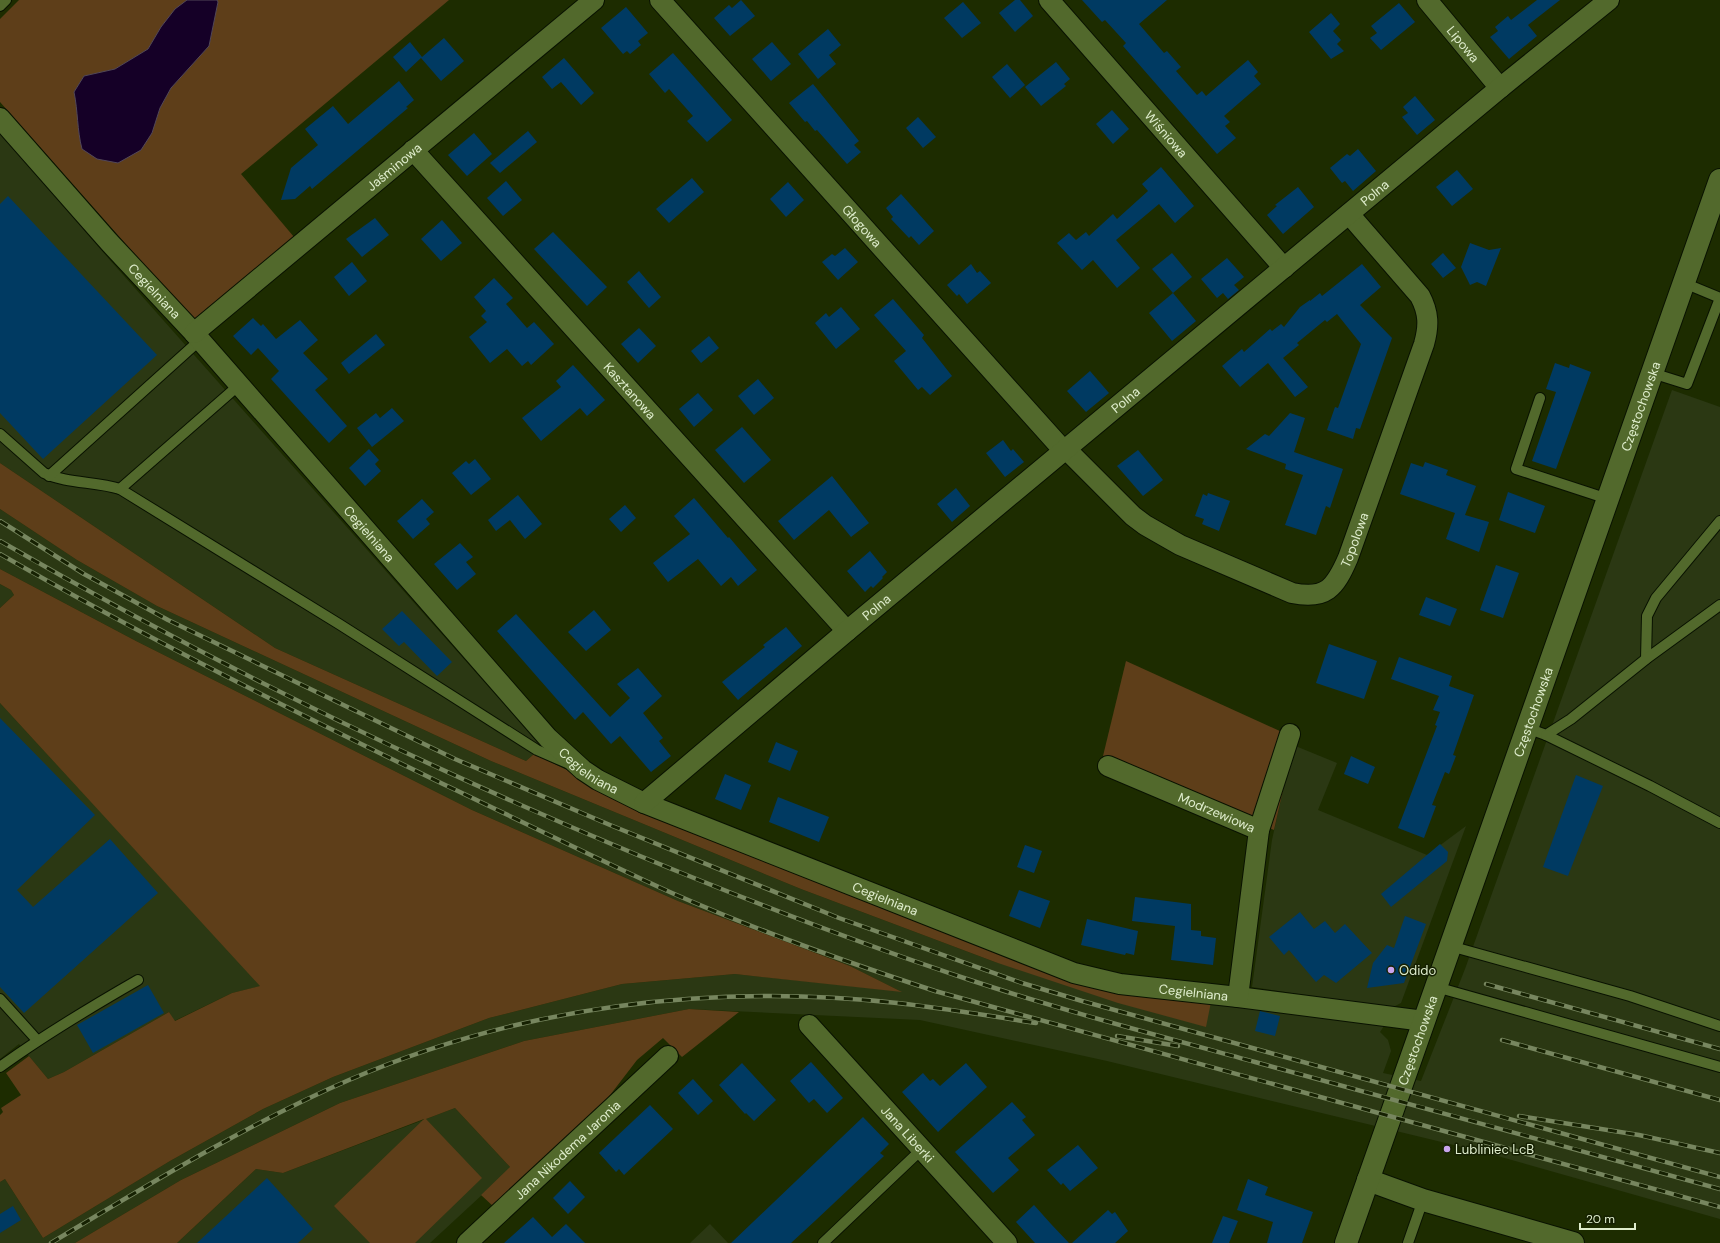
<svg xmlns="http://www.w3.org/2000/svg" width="1720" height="1243" font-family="'DM Sans',sans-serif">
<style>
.built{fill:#2b3813}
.green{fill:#5e3e19}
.water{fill:#150027;stroke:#524759}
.building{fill:#003a62}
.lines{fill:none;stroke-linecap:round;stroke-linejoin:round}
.lane-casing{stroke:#091200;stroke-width:12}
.street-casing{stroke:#091200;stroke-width:22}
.secondary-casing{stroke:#091200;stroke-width:24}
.lane{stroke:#52692c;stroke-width:10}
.street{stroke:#52692c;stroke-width:20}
.secondary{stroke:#52692c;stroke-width:22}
.rail-casing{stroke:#77865f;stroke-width:4.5}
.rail{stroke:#162102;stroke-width:3;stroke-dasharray:9;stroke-linecap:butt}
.poi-dot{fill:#c9a5ee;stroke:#162102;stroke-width:1.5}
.labels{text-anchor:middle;stroke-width:3;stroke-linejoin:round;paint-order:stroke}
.street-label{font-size:13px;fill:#dfedcd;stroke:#162102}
.poi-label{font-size:13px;fill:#dfedcd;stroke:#162102;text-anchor:start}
</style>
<rect width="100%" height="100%" fill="#1d2c00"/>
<g class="built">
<polygon points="0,132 109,259 542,747 526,761 275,648 0,463"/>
<polygon points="1672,390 1720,407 1720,1219 1487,1153 1107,1061 920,1020 689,1009 524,1041 340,1103 181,1180 75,1243 0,1243 0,1182 5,1179 43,1238 170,1161 263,1109 333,1077 489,1018 622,984 735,974 900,991 850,966 678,901 472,810 136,641 0,569 0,509 77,560 157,606 491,761 801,889 995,962 1211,1002 1373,1022 1384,1026 1380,1032 1388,1040 1391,1051 1383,1073 1421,1081 1465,969"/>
<polygon points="0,584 11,590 14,595 0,608"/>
<polygon points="0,703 110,822 261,986 232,993 174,1021 169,1012 64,1072 48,1079 19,1044 0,1059"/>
<polygon points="1293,745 1337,763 1318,810 1427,855 1466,826 1401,1003 1395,1006 1385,1007 1252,987 1272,840"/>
<polygon points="455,1108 511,1168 430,1243 177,1243 256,1169 283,1173"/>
<polygon points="710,1224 728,1243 690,1243"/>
</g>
<g class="green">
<polygon points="19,0 187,0 175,10 161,27 148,49 115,69 84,76 74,92 77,105 152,133 160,108 171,88 209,46 218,2 217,0 449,0 241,174 294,237 193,320 0,102 0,19"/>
<polygon points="0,463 275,648 526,761 534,754 567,770 601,791 1000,953 1211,1002 1206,1027 1118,1003 995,962 801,889 491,761 157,606 77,560 0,509"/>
<polygon points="0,569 136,641 472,810 678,901 850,966 902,992 735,974 622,984 489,1018 333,1077 263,1109 170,1161 43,1238 5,1179 0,1182 0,1115 3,1112 1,1108 21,1095 6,1073 29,1056 48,1079 64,1072 169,1012 175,1021 232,993 260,986 0,703 0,608 14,595 11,590 0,584"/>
<polygon points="1126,661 1295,738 1274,830 1103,756"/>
<polygon points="689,1009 739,1012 682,1057 663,1038 637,1060 604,1103 494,1207 481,1195 510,1167 455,1108 426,1119 482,1178 415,1243 370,1243 334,1206 424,1119 283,1173 256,1169 177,1243 75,1243 181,1180 340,1103 524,1041"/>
</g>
<path class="water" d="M187 0H217L218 2 209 46 171 88 160 108 152 133 141 150 118 163 97 159 82 149C77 130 78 111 74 92L84 76 115 69 148 49 161 27 175 9Z"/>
<g class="building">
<polygon points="741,0 755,16 730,36 714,18 729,5 732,8"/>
<polygon points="1015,0 1020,0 1033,16 1015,32 999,13"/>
<polygon points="1082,0 1167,0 1139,24 1164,53 1167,51 1181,67 1176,71 1197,95 1202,91 1206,96 1248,60 1258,72 1254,76 1261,84 1224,116 1230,122 1225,126 1236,138 1217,154 1123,46 1126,43 1105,20 1102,22"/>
<polygon points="1537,0 1560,0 1528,25 1537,36 1509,59 1490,37 1498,31 1495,27 1508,16 1511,20"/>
<polygon points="963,2 981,23 962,38 944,18"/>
<polygon points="1399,3 1415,22 1381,50 1370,38 1377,33 1371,26"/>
<polygon points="626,7 648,33 638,41 641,45 630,54 627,51 623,54 601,28"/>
<polygon points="1331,13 1340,24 1333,31 1341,40 1337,44 1344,51 1331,59 1309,32"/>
<polygon points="828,29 841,45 829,55 836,64 818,79 798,54"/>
<polygon points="444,38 464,61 441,81 421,58 406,72 393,57 410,42 422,57"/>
<polygon points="772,42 791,64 771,81 752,59"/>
<polygon points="673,53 732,120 707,142 687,121 693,116 669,89 665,93 649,74"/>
<polygon points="564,58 594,93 581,105 561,82 552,89 542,77"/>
<polygon points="1056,62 1070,79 1064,84 1066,86 1041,106 1025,87"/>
<polygon points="1007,64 1025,85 1010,98 992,77"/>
<polygon points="399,81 414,100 406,107 408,108 312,189 310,186 295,199 281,200 291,168 318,145 305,129 333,106 348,124"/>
<polygon points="813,84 859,141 854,145 861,152 847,164 817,130 815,131 807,121 805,122 789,103"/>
<polygon points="1415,96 1435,120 1417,135 1402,117 1408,113 1403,107"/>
<polygon points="1112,110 1129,129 1113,144 1096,124"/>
<polygon points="918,117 936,137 923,148 906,128"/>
<polygon points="528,131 537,142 500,173 490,163"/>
<polygon points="474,133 492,154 467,176 448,155"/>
<polygon points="1358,149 1376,171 1353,191 1345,181 1342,183 1330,168 1347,154 1350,156"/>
<polygon points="1161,167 1194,206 1175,223 1159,204 1116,240 1140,268 1117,288 1093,260 1082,270 1057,243 1069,233 1076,240 1086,232 1089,236 1113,214 1117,219 1148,191 1142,184"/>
<polygon points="1457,170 1473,189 1452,206 1436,187"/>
<polygon points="692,178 704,192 669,223 656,209"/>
<polygon points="506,181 522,200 503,216 487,198"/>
<polygon points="788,182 804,200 786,217 770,199"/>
<polygon points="1298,187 1314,207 1283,234 1267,215 1277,206 1275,205"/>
<polygon points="901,194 934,231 919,245 911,236 909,238 891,219 893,217 886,208"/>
<polygon points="8,196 157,355 43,459 0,413 0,204"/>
<polygon points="375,218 389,235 362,257 346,239"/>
<polygon points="442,220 462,243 441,261 421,239"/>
<polygon points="553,232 607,287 587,306 534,249"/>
<polygon points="1470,243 1489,250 1501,248 1486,286 1477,282 1470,285 1461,267"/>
<polygon points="845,248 858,262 838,280 822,262 832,254 835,256"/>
<polygon points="1172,253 1192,277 1173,293 1152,269"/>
<polygon points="1443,253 1456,268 1443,278 1431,264"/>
<polygon points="1227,258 1244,277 1234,285 1239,290 1228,299 1223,293 1217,298 1201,279"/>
<polygon points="352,262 367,281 349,296 334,277"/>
<polygon points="971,264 977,273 980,271 991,283 967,304 959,294 957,296 947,285"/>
<polygon points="1362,264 1381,287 1360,305 1392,338 1360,429 1356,428 1353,439 1327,430 1335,407 1338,408 1361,344 1337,314 1327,322 1325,320 1297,343 1299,345 1283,358 1308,387 1295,397 1268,363 1240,387 1222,366 1242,349 1244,352 1270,329 1272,331 1281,324 1284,327 1300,307 1310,300 1310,301 1320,293 1322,296"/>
<polygon points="639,271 661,297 649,308 627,282"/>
<polygon points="494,278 513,298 506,304 527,328 534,322 554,344 531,365 528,361 522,366 507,349 490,363 469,337 487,322 481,316 486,311 474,297"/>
<polygon points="1173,293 1196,321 1172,341 1149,313"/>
<polygon points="893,299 924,335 922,338 952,376 930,395 922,387 918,390 894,361 906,351 874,315"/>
<polygon points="841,307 860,329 836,349 815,323 826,313 829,317"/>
<polygon points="253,318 261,326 263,324 276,339 300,320 318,340 303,353 328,379 315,390 347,426 329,443 271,379 279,371 258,348 251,355 233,336"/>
<polygon points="639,328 656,346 638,363 621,344"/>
<polygon points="376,334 385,345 349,374 341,363"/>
<polygon points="709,336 719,348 701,363 691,351"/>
<polygon points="1555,363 1569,368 1570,364 1591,372 1556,469 1532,461 1556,392 1546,389"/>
<polygon points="573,365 605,400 587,416 580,408 541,441 522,418 561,387 556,381"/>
<polygon points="1090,371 1109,393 1086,412 1067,391"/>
<polygon points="758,379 774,398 754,415 738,396"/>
<polygon points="698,393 713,410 694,427 679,409"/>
<polygon points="392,408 404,421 372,447 357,428 376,413 380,418"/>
<polygon points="1290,413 1305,418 1294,452 1343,469 1330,508 1326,506 1316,535 1285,525 1303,475 1285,469 1286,464 1246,449 1265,434 1269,436"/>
<polygon points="742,427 771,460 744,483 715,450"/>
<polygon points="1003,440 1011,451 1013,449 1024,462 1005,477 986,453"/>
<polygon points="369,449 379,460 375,464 381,471 365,486 349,468"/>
<polygon points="1138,450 1163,480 1143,496 1117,466"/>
<polygon points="475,459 491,479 471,495 452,473 466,461 469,464"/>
<polygon points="1425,462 1448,470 1446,475 1476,486 1465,515 1489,522 1479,552 1446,539 1455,513 1400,494 1411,463 1423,467"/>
<polygon points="832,476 869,523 851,537 829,510 794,540 778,521"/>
<polygon points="956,488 970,506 952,522 937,504"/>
<polygon points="1508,492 1545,506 1535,533 1499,520"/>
<polygon points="1208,493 1230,501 1219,531 1202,524 1204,519 1195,516 1203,494 1207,496"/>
<polygon points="518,495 542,524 525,539 510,520 496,531 488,520"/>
<polygon points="694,498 728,538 729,537 757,570 738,586 731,577 721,586 698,559 668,582 653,563 690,534 674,516"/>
<polygon points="422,499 434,512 426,519 430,524 413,539 397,521"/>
<polygon points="625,505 636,518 621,532 609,519"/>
<polygon points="460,543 473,557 466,562 476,574 457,590 434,564"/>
<polygon points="870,551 887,572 882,577 883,578 873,588 871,586 865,592 847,571"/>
<polygon points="1496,565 1519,573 1503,618 1480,610"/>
<polygon points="1426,597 1457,609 1450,626 1419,615"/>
<polygon points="594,610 611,630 586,651 568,632"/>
<polygon points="402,611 452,662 437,676 404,642 399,646 382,629"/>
<polygon points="516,614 610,717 630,698 617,684 638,668 662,696 643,713 663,738 659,741 671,756 651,772 620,736 611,744 583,712 575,720 497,631"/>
<polygon points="786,627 802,646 738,700 722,682 765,647 763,645"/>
<polygon points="1329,644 1377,661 1364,699 1316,683"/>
<polygon points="1399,657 1452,676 1449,686 1474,695 1453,755 1456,756 1449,774 1445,772 1432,805 1436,806 1424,838 1398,828 1437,726 1435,725 1440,712 1433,710 1439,696 1391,679"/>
<polygon points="0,718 95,815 17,890 33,907 110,839 158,893 24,1013 0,987"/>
<polygon points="776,742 798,751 790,771 768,762"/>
<polygon points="1351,756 1375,767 1368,784 1344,774"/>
<polygon points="725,774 751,785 741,810 715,799"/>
<polygon points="1576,775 1603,786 1568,876 1543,867"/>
<polygon points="778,797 829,817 819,842 769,822"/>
<polygon points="1440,844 1448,852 1447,861 1391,907 1381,894"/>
<polygon points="1025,845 1042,851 1034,873 1017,867"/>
<polygon points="1019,890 1050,901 1040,928 1009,916"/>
<polygon points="1135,897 1191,904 1191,930 1201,931 1201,936 1216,938 1213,965 1171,960 1175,926 1132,921"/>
<polygon points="1300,912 1314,929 1325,921 1335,933 1345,924 1372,953 1336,983 1324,975 1316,982 1289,950 1284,955 1269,937"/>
<polygon points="1405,916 1426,924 1404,983 1367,988 1373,963 1387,945 1394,948"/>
<polygon points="1087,919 1138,931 1134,955 1126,953 1125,955 1081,945"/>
<polygon points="148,985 164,1013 93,1053 77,1025"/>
<polygon points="1260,1011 1280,1016 1275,1036 1255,1031"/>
<polygon points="811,1062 843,1098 827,1113 814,1099 809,1103 790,1081"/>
<polygon points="742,1063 776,1100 754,1121 746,1113 745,1114 719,1085"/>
<polygon points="966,1063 987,1087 938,1132 902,1092 923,1073 930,1081 933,1079 940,1086"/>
<polygon points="693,1079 713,1101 698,1115 678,1093"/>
<polygon points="1012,1102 1026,1117 1022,1120 1035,1135 1008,1158 1019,1170 993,1193 955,1152"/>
<polygon points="650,1105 673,1129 624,1175 619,1169 616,1172 599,1153"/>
<polygon points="863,1117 889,1144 880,1153 884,1156 816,1220 791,1243 731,1243"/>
<polygon points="1078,1145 1098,1168 1070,1191 1063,1183 1061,1185 1047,1170"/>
<polygon points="267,1178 313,1229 298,1243 197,1243"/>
<polygon points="1248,1179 1268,1187 1265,1195 1313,1212 1302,1243 1267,1243 1273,1222 1237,1210"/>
<polygon points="570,1181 585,1197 568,1214 553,1198"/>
<polygon points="1034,1205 1051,1224 1069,1243 1035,1243 1016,1222"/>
<polygon points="13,1206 21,1220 0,1233 0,1214"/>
<polygon points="1108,1210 1112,1214 1115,1212 1128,1231 1115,1243 1072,1243"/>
<polygon points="1223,1216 1238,1221 1229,1243 1212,1243"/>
<polygon points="533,1217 552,1237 566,1224 585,1243 504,1243"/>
</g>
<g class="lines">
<g class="lane-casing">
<g id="lane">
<polyline points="0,6 6,0"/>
<polyline points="1684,283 1720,298"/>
<polyline points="1652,373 1687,384 1720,298"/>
<polyline points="1540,398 1516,469 1608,499"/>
<path d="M0 434 44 473C68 484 95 481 120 489L339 624 537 750 567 763"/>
<polyline points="49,476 200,340"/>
<polyline points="120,489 239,385"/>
<polyline points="1646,659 1647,616 1656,598 1720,521"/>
<polyline points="1527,728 1546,735 1571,719 1646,659 1720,605"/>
<polyline points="1546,735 1650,786 1720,823"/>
<polyline points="1450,946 1630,996 1720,1026"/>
<polyline points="1436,987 1720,1067"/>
<polyline points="0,999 37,1040"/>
<path d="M0 1067C44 1035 91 1007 138 980"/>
<polyline points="823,1243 922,1149"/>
<polyline points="1408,1243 1423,1200"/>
</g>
</g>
<g class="street-casing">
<g id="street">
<path id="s1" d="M660 0 1064 451"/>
<path id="s2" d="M1049 0 1284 268"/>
<path id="s3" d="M1427 0 1500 88"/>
<path id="s4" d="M0 118 109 242 194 333 548 738 583 770 598 780 644 803 1074 973 1120 984 1238 997 1424 1021"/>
<path id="s5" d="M413 150 847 631"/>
<path id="s6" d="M194 333 594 0"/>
<path id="s7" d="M1066 449 1133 516 1145 525 1180 545 1292 593C1326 600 1335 588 1348 558L1424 344C1429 326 1429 313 1420 296L1349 214"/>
<path id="s8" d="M1108 766 1259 830 1238 997"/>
<path id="s9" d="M644 803 847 631 1500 88 1609 0"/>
<polyline points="1259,830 1290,734"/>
<path id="s10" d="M809 1025 1007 1243"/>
<path id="s11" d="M467 1243 668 1056"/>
</g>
</g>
<g class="secondary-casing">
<g id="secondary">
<polyline points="1368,1180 1423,1200 1573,1243"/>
<path id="s12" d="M1346 1243 1720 180"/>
</g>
</g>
<use href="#lane" class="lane"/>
<use href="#street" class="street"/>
<use href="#secondary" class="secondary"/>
<g class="rail-casing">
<g id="rail">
<polyline points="0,521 84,574 168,620 455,759 610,825 839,918 1022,983 1082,1001 1720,1177"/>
<path d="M0 541C206 660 420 765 640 856 749 901 858 943 970 980 1064 1011 1160 1036 1255 1062 1410 1104 1565 1146 1720 1189"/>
<path d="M0 554C144 637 293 711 443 784 519 820 595 858 672 893 758 931 846 962 935 991L1720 1207"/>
<polyline points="1486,984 1720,1049"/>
<polyline points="1117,1036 1178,1046"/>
<polyline points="1502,1040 1720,1100"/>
<polyline points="1519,1116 1639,1135 1720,1153"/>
<path d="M51 1243C148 1185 245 1125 349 1080 521 1006 711 983 897 1003 943 1008 990 1016 1036 1023"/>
</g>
</g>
<use href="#rail" class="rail"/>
</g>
<g class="poi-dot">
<circle cx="1391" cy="970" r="4"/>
<circle cx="1447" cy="1149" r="4"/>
</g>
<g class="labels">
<g class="street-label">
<text dy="5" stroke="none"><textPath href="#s3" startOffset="57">Lipowa</textPath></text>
<text dy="5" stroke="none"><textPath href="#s2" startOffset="178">Wiśniowa</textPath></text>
<text dy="5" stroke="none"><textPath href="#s6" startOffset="260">Jaśminowa</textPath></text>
<text dy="5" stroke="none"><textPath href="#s9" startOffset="952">Polna</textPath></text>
<text dy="5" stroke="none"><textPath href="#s1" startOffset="303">Głogowa</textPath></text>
<text dy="5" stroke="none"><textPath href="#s4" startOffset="232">Cegielniana</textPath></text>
<text dy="5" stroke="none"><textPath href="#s5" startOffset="324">Kasztanowa</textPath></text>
<text dy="5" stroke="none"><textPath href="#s9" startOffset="628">Polna</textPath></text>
<text dy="5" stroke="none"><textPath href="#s12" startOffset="887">Częstochowska</textPath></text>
<text dy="5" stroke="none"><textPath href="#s4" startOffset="556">Cegielniana</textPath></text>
<text dy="5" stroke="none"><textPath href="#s7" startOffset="366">Topolowa</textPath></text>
<text dy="5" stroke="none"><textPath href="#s9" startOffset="304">Polna</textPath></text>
<text dy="5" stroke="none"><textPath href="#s12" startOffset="563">Częstochowska</textPath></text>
<text dy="5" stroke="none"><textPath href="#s4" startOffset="880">Cegielniana</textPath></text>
<text dy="5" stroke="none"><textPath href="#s8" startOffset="118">Modrzewiowa</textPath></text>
<text dy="5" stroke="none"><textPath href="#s4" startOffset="1204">Cegielniana</textPath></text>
<text dy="5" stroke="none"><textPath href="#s4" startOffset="1528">Cegielniana</textPath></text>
<text dy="5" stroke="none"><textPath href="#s12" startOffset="215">Częstochowska</textPath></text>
<text dy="5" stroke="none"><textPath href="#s10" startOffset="147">Jana Liberki</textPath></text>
<text dy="5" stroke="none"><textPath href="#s11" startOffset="137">Jana Nikodema Jaronia</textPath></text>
</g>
<g class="poi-label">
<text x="1399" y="975">Odido</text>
<text x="1455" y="1154">Lubliniec LcB</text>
</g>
</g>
<path d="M1580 1223v6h55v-6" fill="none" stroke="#dfedcd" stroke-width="2"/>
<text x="1586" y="1223" font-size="12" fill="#dfedcd" stroke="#162102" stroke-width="3" paint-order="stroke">20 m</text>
</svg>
